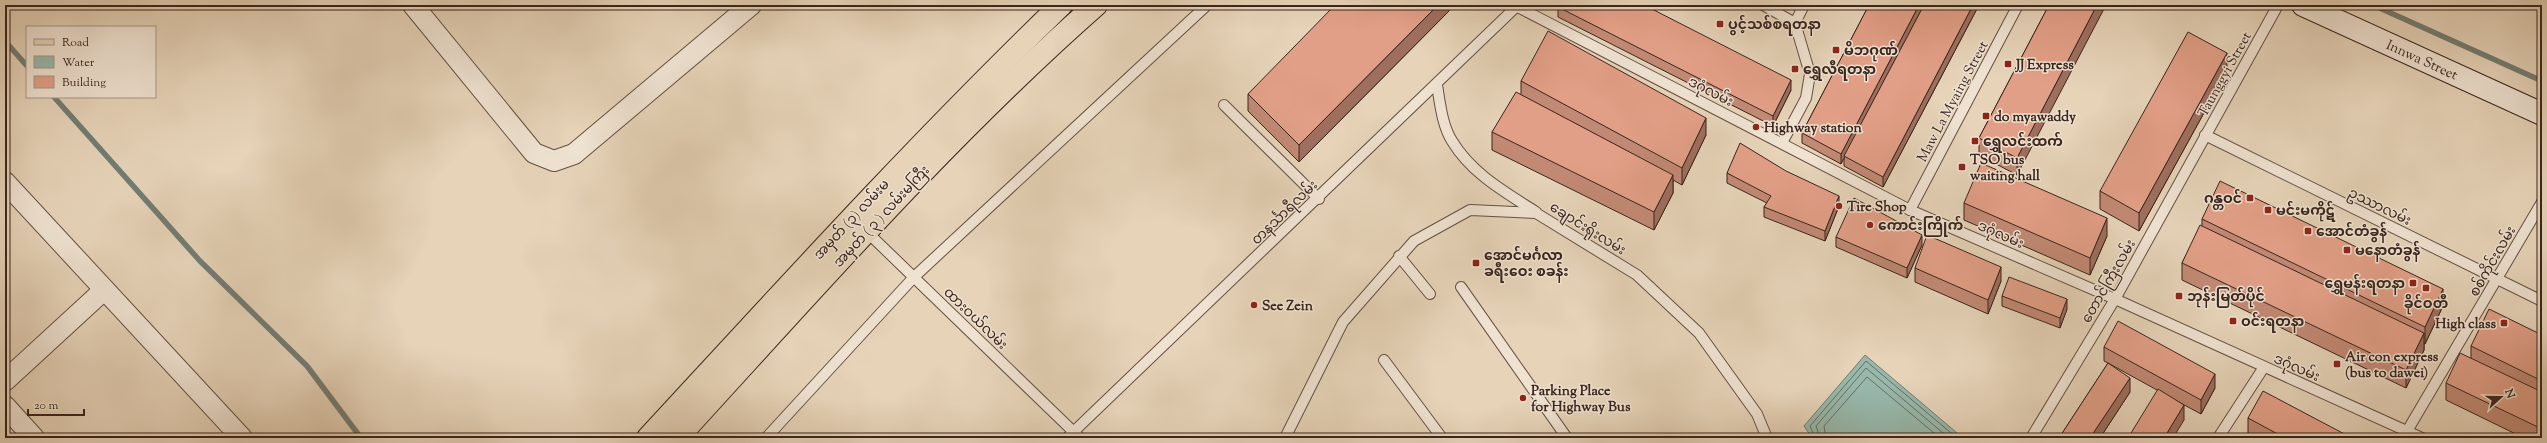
<svg xmlns="http://www.w3.org/2000/svg" width="2547" height="443" font-family="'Sorts Mill Goudy','Noto Sans Myanmar',serif">
<style>
.water{fill:#97b8ab;stroke:#727d72}
.lines{fill:none;stroke-linecap:round;stroke-linejoin:round}
.shore{stroke:#686e64;stroke-width:1}
.stream{stroke:#727d72;stroke-width:5.5}
.lane-casing{stroke:#655044;stroke-width:12}
.street-casing{stroke:#655044;stroke-width:22}
.secondary-casing{stroke:#3a251d;stroke-width:24}
.primary-casing{stroke:#3a251d;stroke-width:24}
.lane{stroke:#efe2d1;stroke-width:10}
.street{stroke:#efe2d1;stroke-width:20}
.secondary{stroke:#efe2d1;stroke-width:22}
.primary{stroke:#e6d3b8;stroke-width:22}
.wall{fill:#c28974;stroke:#3a251d}
.shaded-wall{fill:#9e6f5e;stroke:#3a251d}
.building{fill:#e29f87;stroke:#3a251d}
.poi-dot{fill:#8f2418;stroke:#efe2d1;stroke-width:1.5}
.labels{text-anchor:middle;stroke-width:3;stroke-linejoin:round;paint-order:stroke}
.poi-label{font-size:14px;font-weight:bold;fill:#3a251d;stroke:#efe2d1;text-anchor:start}
.street-label{font-size:14px;fill:#3a251d;stroke:#efe2d1}
</style>
<rect width="100%" height="100%" fill="#e6d3b8"/>
<filter id="stains"><feTurbulence type="fractalNoise" baseFrequency=".005" numOctaves="4"/><feColorMatrix values="0 0 0 0 .2 0 0 0 0 .09 0 0 0 0 .02 0 0 0 .5 -.17"/></filter>
<radialGradient id="worn" r=".72"><stop offset=".6" stop-color="#630" stop-opacity="0"/><stop offset="1" stop-color="#630" stop-opacity=".3"/></radialGradient>
<polygon class="water" points="1865,355 1963,438 1812,438 1804,426"/>
<g class="lines">
<g class="shore">
<polyline points="1815,438 1810,426 1866,361 1957,438"/>
<polyline points="1820,438 1816,426 1866,368 1949,438"/>
<polyline points="1826,438 1824,426 1867,377 1940,438"/>
</g>
<g class="stream">
<polyline points="2373,5 2542,81"/>
<polyline points="5,41 27,66"/>
<polyline points="54,97 200,261 307,366 361,438"/>
</g>
<g class="lane-casing">
<g id="lane">
<polyline points="1514,5 1910,210 2115,299 2422,438"/>
<polyline points="1763,5 1795,23 1804,5"/>
<path d="M1437 85C1440 103 1442 125 1452 141 1472 174 1505 192 1536 212"/>
<polyline points="1224,105 1319,199"/>
<polyline points="2205,135 2542,301"/>
<polyline points="1782,143 1806,98 1810,74 1795,23"/>
<polyline points="1910,210 2018,5"/>
<polyline points="866,231 1080,438"/>
<polyline points="1399,256 1430,294"/>
<polyline points="1461,287 1567,438"/>
<polyline points="1384,360 1442,438"/>
<polyline points="766,438 914,277 1207,5"/>
<polyline points="1067,438 1518,5"/>
<polyline points="1285,438 1343,322 1414,241 1470,210 1536,213 1637,275 1699,333 1757,414 1767,438"/>
<polyline points="2031,438 2115,299 2278,5"/>
<polyline points="2218,438 2264,367"/>
<polyline points="2403,438 2542,202"/>
</g>
</g>
<g class="street-casing">
<g id="street">
<polyline points="413,5 534,153 554,161 574,154 751,5"/>
<polyline points="5,182 242,438"/>
<polyline points="5,381 104,290"/>
<polyline points="5,406 34,438"/>
</g>
</g>
<g class="secondary-casing">
<g id="secondary">
<path id="s1" d="M2303 5 2542 114"/>
</g>
</g>
<g class="primary-casing">
<g id="primary">
<path d="M648 438C783 292 917 144 1061 5"/>
<path d="M677 438C813 290 945 138 1096 5"/>
</g>
</g>
<use href="#lane" class="lane"/>
<use href="#street" class="street"/>
<use href="#secondary" class="secondary"/>
<use href="#primary" class="primary"/>
</g>
<g class="wall">
<polygon points="1449,5 1449,11 1299,162 1248,111 1248,94"/>
<polygon points="1869,5 1979,5 1883,187 1844,166 1844,157 1841,164 1802,143 1802,133"/>
<polygon points="2049,5 2017,175 1979,155 1979,138"/>
<polygon points="1558,7 1791,90 1773,126 1558,17"/>
<polygon points="2227,71 2139,231 2100,209 2100,191"/>
<polygon points="1521,81 1706,135 1682,185 1673,180 1673,193 1654,230 1492,150 1492,132 1521,94"/>
<polygon points="1727,173 1839,206 1825,241 1764,217 1764,207 1767,203 1727,183"/>
<polygon points="1964,203 2107,236 2090,275 1964,220"/>
<polygon points="2202,219 2443,306 2425,344 2424,344 2424,350 2406,388 2182,280 2182,263 2202,225"/>
<polygon points="1836,237 1922,245 1907,278 1836,247"/>
<polygon points="2542,251 2542,271 2540,270 2540,256"/>
<polygon points="1915,268 2001,281 1988,314 1915,282"/>
<polygon points="2002,296 2067,309 2060,328 2002,306"/>
<polygon points="2542,335 2542,438 2524,438 2446,400 2446,383 2471,358 2471,346"/>
<polygon points="2104,347 2215,388 2201,414 2175,400 2184,420 2157,390 2108,363 2130,392 2100,438 2059,438 2108,363 2104,361"/>
<polygon points="2248,418 2352,438 2259,438 2248,433"/>
</g>
<g class="shaded-wall">
<polygon points="1438,5 1449,5 1449,11 1299,162 1299,145"/>
<polygon points="1919,5 1924,5 1841,164 1841,154"/>
<polygon points="1973,5 1979,5 1883,187 1883,177"/>
<polygon points="2097,5 2106,5 2017,175 2017,158"/>
<polygon points="2227,53 2227,71 2139,231 2139,213"/>
<polygon points="1791,80 1791,90 1773,126 1773,116"/>
<polygon points="1706,118 1706,135 1682,185 1682,168"/>
<polygon points="1673,175 1673,193 1654,230 1654,212"/>
<polygon points="1839,196 1839,206 1825,241 1825,231"/>
<polygon points="2107,218 2107,236 2090,275 2090,258"/>
<polygon points="1922,235 1922,245 1907,278 1907,268"/>
<polygon points="2001,267 2001,281 1988,314 1988,300"/>
<polygon points="2443,289 2443,306 2425,344 2425,327"/>
<polygon points="2067,299 2067,309 2060,328 2060,318"/>
<polygon points="2424,333 2424,350 2406,388 2406,370"/>
<polygon points="2215,374 2215,388 2201,414 2201,400"/>
<polygon points="2130,378 2130,392 2100,438 2090,438"/>
<polygon points="2184,405 2184,420 2173,438 2164,438"/>
</g>
<g class="building">
<polygon points="1335,5 1438,5 1299,145 1248,94"/>
<polygon points="1559,5 1644,5 1791,80 1773,116 1558,7"/>
<polygon points="1869,5 1919,5 1841,154 1802,133"/>
<polygon points="1924,5 1973,5 1883,177 1844,156"/>
<polygon points="2049,5 2097,5 2017,158 1979,138"/>
<polygon points="1548,31 1706,118 1682,168 1521,81"/>
<polygon points="2188,32 2227,53 2139,213 2100,191"/>
<polygon points="1516,92 1673,175 1654,212 1492,132"/>
<polygon points="1740,143 1786,171 1839,196 1825,231 1764,207 1771,196 1727,173"/>
<polygon points="1981,163 2107,218 2090,258 1964,203"/>
<polygon points="2220,181 2443,289 2425,327 2202,219"/>
<polygon points="1854,198 1922,235 1907,268 1836,237"/>
<polygon points="2200,225 2424,333 2406,370 2182,263"/>
<polygon points="1927,235 2001,267 1988,300 1915,268"/>
<polygon points="2542,251 2542,257 2540,256"/>
<polygon points="2009,277 2067,299 2060,318 2002,296"/>
<polygon points="2489,309 2542,335 2542,381 2471,346"/>
<polygon points="2118,321 2215,374 2201,400 2104,347"/>
<polygon points="2460,353 2542,392 2542,429 2446,383"/>
<polygon points="2108,363 2130,378 2090,438 2059,438"/>
<polygon points="2158,389 2184,405 2164,438 2128,438"/>
<polygon points="2263,391 2352,438 2285,438 2248,418"/>
</g>
<g class="poi-dot">
<rect x="1716" y="20" width="8" height="8" rx="2"/>
<rect x="1832" y="46" width="8" height="8" rx="2"/>
<rect x="2004" y="60" width="8" height="8" rx="2"/>
<rect x="1791" y="65" width="8" height="8" rx="2"/>
<rect x="1982" y="112" width="8" height="8" rx="2"/>
<circle cx="1756" cy="127" r="4"/>
<rect x="1971" y="137" width="8" height="8" rx="2"/>
<rect x="1958" y="163" width="8" height="8" rx="2"/>
<rect x="2246" y="194" width="8" height="8" rx="2"/>
<circle cx="1839" cy="206" r="4"/>
<rect x="2264" y="206" width="8" height="8" rx="2"/>
<circle cx="1870" cy="225" r="4"/>
<rect x="2304" y="227" width="8" height="8" rx="2"/>
<rect x="2343" y="246" width="8" height="8" rx="2"/>
<rect x="1472" y="259" width="8" height="8" rx="2"/>
<rect x="2409" y="279" width="8" height="8" rx="2"/>
<rect x="2422" y="284" width="8" height="8" rx="2"/>
<rect x="2175" y="292" width="8" height="8" rx="2"/>
<circle cx="1254" cy="305" r="4"/>
<rect x="2229" y="317" width="8" height="8" rx="2"/>
<rect x="2500" y="319" width="8" height="8" rx="2"/>
<rect x="2333" y="360" width="8" height="8" rx="2"/>
<circle cx="1523" cy="398" r="4"/>
</g>
<g class="labels">
<g class="poi-label">
<text x="1728" y="29">ပွင့်သစ်စရတနာ</text>
<text x="1844" y="55">မိဘဂုဏ်</text>
<text x="2016" y="69">JJ Express</text>
<text x="1803" y="74">ရွှေလီရတနာ</text>
<text x="1994" y="121">do myawaddy</text>
<text x="1764" y="132">Highway station</text>
<text x="1983" y="146">ရွှေလင်းထက်</text>
<text x="1970" y="164">TSO bus<tspan x="1970" dy="16">waiting hall</tspan></text>
<text x="2242" y="203" text-anchor="end">ဂန္တဝင်</text>
<text x="1847" y="211">Tire Shop</text>
<text x="2276" y="215">မင်းမကိုဋ်</text>
<text x="1878" y="230">ကောင်းကြိုက်</text>
<text x="2316" y="236">အောင်တံခွန်</text>
<text x="2355" y="255">မနောတံခွန်</text>
<text x="1484" y="260">အောင်မင်္ဂလာ<tspan x="1484" dy="16">ခရီးဝေး စခန်း</tspan></text>
<text x="2405" y="288" text-anchor="end">ရွှေမန်းရတနာ</text>
<text x="2187" y="301">ဘုန်းမြတ်ပိုင်</text>
<text x="2426" y="308" text-anchor="middle">ခိုင်ဝတီ</text>
<text x="1262" y="310">See Zein</text>
<text x="2241" y="326">ဝင်းရတနာ</text>
<text x="2496" y="328" text-anchor="end">High class</text>
<text x="2345" y="361">Air con express<tspan x="2345" dy="16">(bus to dawei)</tspan></text>
<text x="1531" y="395">Parking Place<tspan x="1531" dy="16">for Highway Bus</tspan></text>
</g>
<g class="street-label">
<text dy="5" stroke="none"><textPath href="#s1" startOffset="131">Innwa Street</textPath></text>
<text transform="translate(2224 74) rotate(-61)" y="5">Taunggyi Street</text>
<text transform="translate(1711 91) rotate(27)" y="5">ဒဂုံလမ်း</text>
<text transform="translate(1952 101) rotate(-62)" y="5">Maw La Myaing Street</text>
<text transform="translate(2380 206) rotate(26)" y="5">ဥဿာလမ်း</text>
<text transform="translate(1284 212) rotate(-44)" y="5">တနင်္သာရီလမ်း</text>
<text transform="translate(881 216) rotate(-47)" y="5">အမှတ် ( ၃ ) လမ်းမကြီး</text>
<text transform="translate(851 219) rotate(-47)" y="5">အမှတ် (၃) လမ်းမ</text>
<text transform="translate(1588 228) rotate(32)" y="5">ချောင်းရိုးလမ်း</text>
<text transform="translate(2001 234) rotate(24)" y="5">ဒဂုံလမ်း</text>
<text transform="translate(2492 261) rotate(-60)" y="5">စစ်ကိုင်းလမ်း</text>
<text transform="translate(2108 281) rotate(-60)" y="5">တောင်ကြီးလမ်း</text>
<text transform="translate(976 318) rotate(44)" y="5">ထားဝယ်လမ်း</text>
<text transform="translate(2297 367) rotate(24)" y="5">ဒဂုံလမ်း</text>
</g>
</g>
<rect width="2547" height="443" fill="none" stroke="#e6d3b8" stroke-width="20"/>
<rect x="6" y="6" width="2535" height="431" fill="none" stroke="#3a251d" stroke-width="2"/>
<rect x="10" y="10" width="2527" height="423" fill="none" stroke="#3a251d"/>
<rect x="26" y="26" width="130" height="72" fill="#efe2d1" stroke="#a79689"/>
<rect x="34" y="39" width="20" height="6" fill="#e6d3b8" stroke="#a79689"/>
<text x="62" y="46" font-size="12" fill="#3a251d">Road</text>
<rect x="34" y="56" width="20" height="12" fill="#97b8ab" stroke="#a79689"/>
<text x="62" y="66" font-size="12" fill="#3a251d">Water</text>
<rect x="34" y="76" width="20" height="12" fill="#e29f87" stroke="#a79689"/>
<text x="62" y="86" font-size="12" fill="#3a251d">Building</text>
<g transform="translate(2501 397) rotate(69)" stroke="#efe2d1" stroke-width="3" paint-order="stroke">
<path d="M0-3L7 15L0 10L-7 15Z" fill="#3a251d"/>
<text y="-6" font-size="11" font-weight="bold" text-anchor="middle" fill="#3a251d">N</text>
</g>
<path d="M28 409v6h56v-6" fill="none" stroke="#3a251d" stroke-width="2"/>
<text x="34" y="409" font-size="12" fill="#3a251d" stroke="#efe2d1" stroke-width="3" paint-order="stroke">20 m</text>
<rect width="100%" height="100%" filter="url(#stains)"/>
<rect width="100%" height="100%" fill="url(#worn)"/>
</svg>
